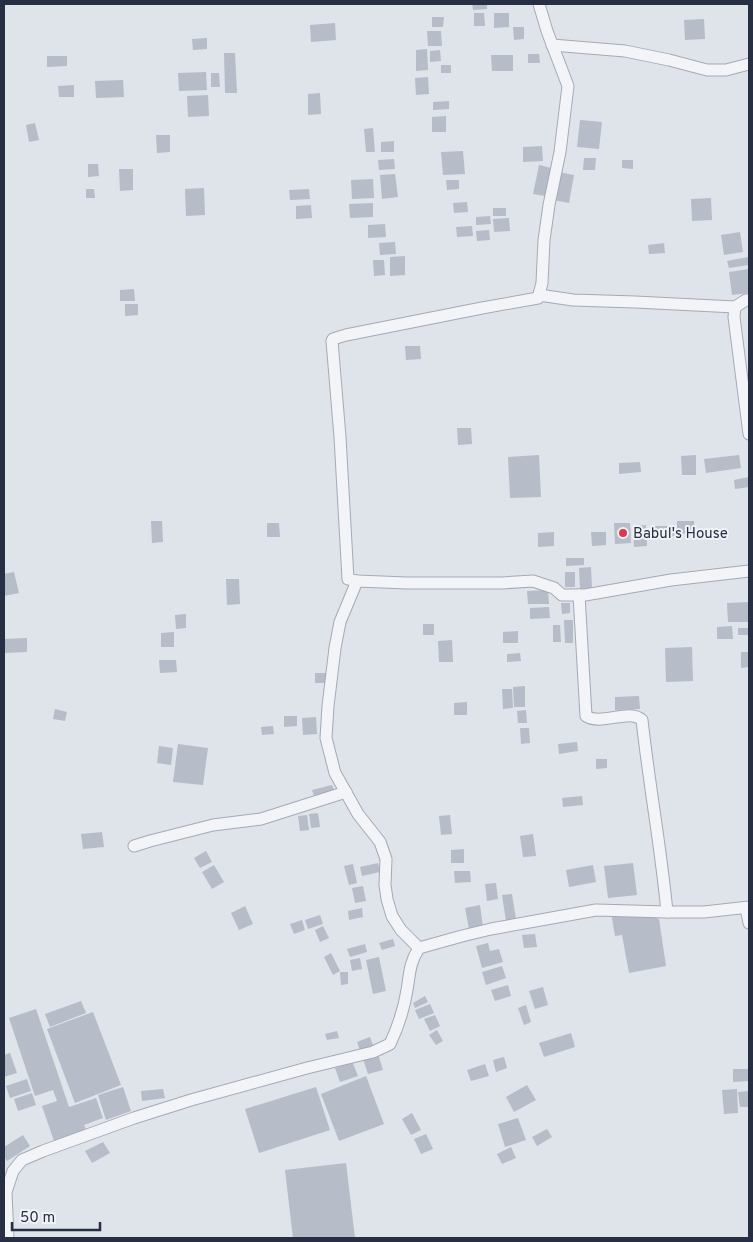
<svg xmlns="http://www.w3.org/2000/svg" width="753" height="1242" font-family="Overpass,sans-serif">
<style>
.building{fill:#b6bcc8}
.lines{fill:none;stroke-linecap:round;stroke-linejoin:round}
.street-casing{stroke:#a4aab5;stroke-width:13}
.street{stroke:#f3f4f8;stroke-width:11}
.poi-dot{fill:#d93a4b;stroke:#eff2f7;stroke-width:2}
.labels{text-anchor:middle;stroke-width:4;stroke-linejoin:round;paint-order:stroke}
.poi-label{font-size:15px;fill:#273043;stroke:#eff2f7;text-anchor:start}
</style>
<rect width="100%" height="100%" fill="#dfe3ea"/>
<g class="building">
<polygon points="472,4 487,4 487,9 473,10"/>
<polygon points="474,13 484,13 485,26 474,26"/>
<polygon points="494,13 509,13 509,27 494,28"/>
<polygon points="432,17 444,17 443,27 432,27"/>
<polygon points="704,19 705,39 685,40 684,20"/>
<polygon points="335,23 336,40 311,42 310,25"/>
<polygon points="513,27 524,27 524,39 514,40"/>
<polygon points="427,31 441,31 442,46 428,46"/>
<polygon points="207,38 207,49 193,50 192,39"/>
<polygon points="427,49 428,70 416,71 416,50"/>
<polygon points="440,50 441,61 430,62 430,51"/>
<polygon points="224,53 235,53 237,93 225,93"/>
<polygon points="528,54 539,54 540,63 528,63"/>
<polygon points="491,55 513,55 513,71 492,71"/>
<polygon points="47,56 67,56 67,66 47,67"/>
<rect x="441" y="65" width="10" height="8"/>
<polygon points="206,72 207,90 179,91 178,73"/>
<polygon points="211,73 219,73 220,87 211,87"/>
<polygon points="428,77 429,94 416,95 415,78"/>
<polygon points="123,80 124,97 96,98 95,81"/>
<polygon points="74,85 74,97 59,97 58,86"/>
<polygon points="320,93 321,114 308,115 308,94"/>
<polygon points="208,95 209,116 188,117 187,96"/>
<polygon points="449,101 449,109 433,110 433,102"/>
<polygon points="446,116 446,132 432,132 432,117"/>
<polygon points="580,120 602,122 599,149 577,147"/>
<polygon points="35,123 39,140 29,142 26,125"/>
<polygon points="373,128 375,152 366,152 364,129"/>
<polygon points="156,135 170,135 170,152 157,153"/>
<polygon points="394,141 394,152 381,152 381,142"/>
<polygon points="542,146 543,161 523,162 523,147"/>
<polygon points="463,151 465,174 443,175 441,152"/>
<polygon points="584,158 596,158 595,170 583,170"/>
<polygon points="394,159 395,169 379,170 378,160"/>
<polygon points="622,160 633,160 633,169 622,168"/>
<polygon points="88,164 98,164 99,176 88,177"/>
<polygon points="539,165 551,168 545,196 533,194"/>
<polygon points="119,169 133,169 133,190 120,191"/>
<polygon points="558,172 574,175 569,203 553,200"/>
<polygon points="395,174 398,197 382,199 380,175"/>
<polygon points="373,179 374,198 352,199 351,180"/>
<polygon points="446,180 459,180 459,189 447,190"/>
<polygon points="204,188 205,215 186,216 185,189"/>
<polygon points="86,189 94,189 95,198 86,198"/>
<polygon points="309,189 310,199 290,200 289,190"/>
<polygon points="711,198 712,220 692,221 691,199"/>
<polygon points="467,202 468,212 454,213 453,203"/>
<polygon points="373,203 373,217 350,218 349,204"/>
<polygon points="311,205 312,218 296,219 296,206"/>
<rect x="493" y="208" width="13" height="8"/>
<polygon points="490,216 491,224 476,225 476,217"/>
<polygon points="509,218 510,231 494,232 493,219"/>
<polygon points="385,224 386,237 368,238 368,225"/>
<polygon points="472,226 473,236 457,237 456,227"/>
<polygon points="489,230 490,240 477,241 476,231"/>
<polygon points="740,232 743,252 724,255 721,235"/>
<polygon points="395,242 396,254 380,255 379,243"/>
<polygon points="664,243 665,253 649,254 648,245"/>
<polygon points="405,256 405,275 390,276 390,257"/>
<polygon points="748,257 749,265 729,268 727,261"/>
<polygon points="373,260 384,260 385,275 374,276"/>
<polygon points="749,269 749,293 732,295 729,272"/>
<polygon points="134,289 135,301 120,301 120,290"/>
<polygon points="125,304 138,304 138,315 125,316"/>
<polygon points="405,346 420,346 421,359 406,360"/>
<polygon points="457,428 471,428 472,444 458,445"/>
<polygon points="539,455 541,497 510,498 508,457"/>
<polygon points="696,455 696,475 682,475 681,456"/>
<polygon points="739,455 741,468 706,473 704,459"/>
<polygon points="640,462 641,472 619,474 619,463"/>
<polygon points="749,477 749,487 735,489 734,480"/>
<polygon points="151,521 162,521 163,542 152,543"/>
<polygon points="677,521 694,521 695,533 677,534"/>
<polygon points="267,523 279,523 280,537 267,537"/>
<polygon points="614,523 630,523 631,543 615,544"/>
<polygon points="646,525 647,546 634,547 633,526"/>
<polygon points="654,526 676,526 676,536 655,537"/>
<polygon points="554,532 554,546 538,547 538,533"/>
<polygon points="591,532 606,532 606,545 592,546"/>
<polygon points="566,558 584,558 584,565 566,566"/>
<polygon points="591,567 592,588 580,589 579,568"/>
<polygon points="14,572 19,593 4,596 4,574"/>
<rect x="565" y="572" width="10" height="15"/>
<polygon points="226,579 239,579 240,604 227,605"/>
<polygon points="548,590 549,604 528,604 527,591"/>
<polygon points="749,602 749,622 728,622 727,603"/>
<polygon points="561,603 570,603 570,613 562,614"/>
<polygon points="549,607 550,618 530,619 530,608"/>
<polygon points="186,614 186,628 176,629 175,615"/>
<polygon points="564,620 573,620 573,643 565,643"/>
<rect x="423" y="624" width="11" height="11"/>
<polygon points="553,625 560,625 561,642 553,642"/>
<polygon points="732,626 733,639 717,639 717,627"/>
<rect x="738" y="628" width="11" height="7"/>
<polygon points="518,631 518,643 503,643 503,632"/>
<polygon points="174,632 174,647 161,647 161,633"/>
<polygon points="27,638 27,652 4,653 4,639"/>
<polygon points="452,640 453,662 439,662 438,641"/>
<polygon points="692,647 693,681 666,682 665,648"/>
<polygon points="741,652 749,652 749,667 741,668"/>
<polygon points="520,653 521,661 507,662 507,654"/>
<polygon points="159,660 176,660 177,672 160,673"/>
<rect x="315" y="673" width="11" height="10"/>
<polygon points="525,686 525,707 514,707 513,687"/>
<polygon points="502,689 512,689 513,708 503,709"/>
<polygon points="639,696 640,709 615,710 615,697"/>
<polygon points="467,702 467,715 454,715 454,703"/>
<polygon points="55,709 67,712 65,721 53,719"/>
<polygon points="526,710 527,723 518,723 517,711"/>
<polygon points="284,716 297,716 297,726 284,727"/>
<polygon points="316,717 317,734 303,735 302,718"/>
<polygon points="273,726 274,734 262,735 261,727"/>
<polygon points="520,728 529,728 530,743 521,744"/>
<polygon points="577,742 578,751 559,754 558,744"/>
<polygon points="178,744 208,748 203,785 173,782"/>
<polygon points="159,746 173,748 171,765 157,763"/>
<polygon points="596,759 607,759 607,768 596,769"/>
<polygon points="332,785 335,793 315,799 312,790"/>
<polygon points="582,796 583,805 563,807 562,798"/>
<polygon points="318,813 320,827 311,828 309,814"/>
<polygon points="307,815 309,830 300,831 298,816"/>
<polygon points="450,815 452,834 441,835 439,816"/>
<polygon points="102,832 104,847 83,849 81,834"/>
<polygon points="533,834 536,856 523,857 520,836"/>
<polygon points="464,849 464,863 451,863 451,850"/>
<polygon points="206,851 212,862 200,868 194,858"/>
<polygon points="378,863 380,872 362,876 360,867"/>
<polygon points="633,863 637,895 608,898 604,866"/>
<polygon points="353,864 357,883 349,885 344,866"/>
<polygon points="214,865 224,882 212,889 202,872"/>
<polygon points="593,865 596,882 569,887 566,870"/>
<polygon points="454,871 470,871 471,882 455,883"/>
<polygon points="496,883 498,899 487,901 485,884"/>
<polygon points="363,886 366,901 355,903 352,888"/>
<polygon points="512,894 516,919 506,921 502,895"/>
<polygon points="480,905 483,927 469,929 465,908"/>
<polygon points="245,906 253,924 239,930 231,913"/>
<polygon points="362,908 363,917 349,920 348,911"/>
<polygon points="611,912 640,912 659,919 666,966 629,973 622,935 615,936"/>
<polygon points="320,915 323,924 308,929 305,920"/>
<polygon points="302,920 305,930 294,934 290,924"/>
<polygon points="323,926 329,938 320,942 315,930"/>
<polygon points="535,934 537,947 524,948 522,935"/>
<polygon points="393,939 395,946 382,950 379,943"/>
<polygon points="488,943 490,951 499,949 503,962 482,968 476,946"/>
<polygon points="365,944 367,952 350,957 347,949"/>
<polygon points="331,953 340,971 333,975 324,957"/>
<polygon points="379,957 386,991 373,994 366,960"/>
<polygon points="360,958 362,969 352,971 350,960"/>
<polygon points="502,966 506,978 486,985 482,972"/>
<polygon points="340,972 348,972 348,984 341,985"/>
<polygon points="508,985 511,996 495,1001 491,990"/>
<polygon points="543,987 548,1005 535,1009 529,991"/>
<polygon points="425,996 428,1002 415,1008 413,1003"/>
<polygon points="81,1001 86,1013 50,1027 45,1014"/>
<polygon points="430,1004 434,1013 419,1019 415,1010"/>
<polygon points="526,1005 531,1022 524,1025 518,1008"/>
<polygon points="36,1009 69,1107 96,1098 103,1118 84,1125 86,1130 54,1141 42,1106 57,1101 53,1090 35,1096 9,1018"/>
<polygon points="93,1012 121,1085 75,1103 47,1029"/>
<polygon points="435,1015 440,1026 430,1031 424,1019"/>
<polygon points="437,1030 443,1041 436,1045 429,1035"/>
<polygon points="337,1031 339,1038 327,1040 325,1034"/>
<polygon points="571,1033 575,1047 544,1057 539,1043"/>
<polygon points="370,1037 374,1048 361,1053 357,1042"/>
<polygon points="10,1053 17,1073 4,1077 4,1055"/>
<polygon points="378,1054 383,1070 368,1074 363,1059"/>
<polygon points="504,1057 507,1068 496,1072 493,1060"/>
<polygon points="352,1061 358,1076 340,1082 335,1068"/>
<polygon points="485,1064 489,1076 471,1081 467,1070"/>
<polygon points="733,1069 749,1069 749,1081 733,1082"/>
<polygon points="366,1076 384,1124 339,1141 321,1094"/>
<polygon points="27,1079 31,1091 10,1098 6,1086"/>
<polygon points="527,1085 536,1100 514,1112 506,1097"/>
<polygon points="123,1087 131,1111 106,1120 98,1095"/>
<polygon points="316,1087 330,1130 259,1153 245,1109"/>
<polygon points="163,1089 165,1098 142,1101 141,1091"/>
<polygon points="737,1089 738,1113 724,1114 722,1090"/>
<polygon points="749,1091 749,1107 740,1107 738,1092"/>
<polygon points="32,1093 36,1105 18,1111 14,1099"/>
<polygon points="412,1113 421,1130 411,1135 402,1119"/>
<polygon points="518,1118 526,1140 505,1147 498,1124"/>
<polygon points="547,1129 552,1137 537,1146 532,1137"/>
<polygon points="426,1134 433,1149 421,1154 414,1139"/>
<polygon points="23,1135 30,1146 7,1161 4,1157 4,1147"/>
<polygon points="103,1142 110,1153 92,1163 85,1151"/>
<polygon points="511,1147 516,1158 502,1164 497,1154"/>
<polygon points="346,1163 355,1238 293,1238 285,1170"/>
</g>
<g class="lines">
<g class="street-casing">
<g id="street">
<polyline points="539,4 547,31 568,86 560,152 549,205 544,240 542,283 538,298 482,308 346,335 333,339 332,341 340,437 348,579 357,581 407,583 502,583 533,581 554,588 562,595 585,595 671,580 749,571"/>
<polyline points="552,45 625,51 669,60 707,70 726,70 749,64"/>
<polyline points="539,295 573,300 635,302 735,307"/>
<polyline points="749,300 746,300 735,307 734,317 749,434"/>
<polyline points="357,581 340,622 335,648 328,706 326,738 335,773 358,814 380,842 386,859 385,885 387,899 392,916 401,930 419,948"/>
<path d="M579 595 586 716C601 726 630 708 642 720 649 784 661 848 667 912"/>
<polyline points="134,846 150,841 213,825 261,819 346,792"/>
<polyline points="746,908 749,923"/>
<path d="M8 1238 6 1192 13 1171 22 1160 43 1151 134 1118 191 1100 307 1068 373 1052 390 1044C398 1027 404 1009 407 990 410 973 409 964 419 948L462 936 491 929 596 910 667 912H704L749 907"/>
</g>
</g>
<use href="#street" class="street"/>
</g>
<circle class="poi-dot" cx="623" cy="533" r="5"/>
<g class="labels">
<g class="poi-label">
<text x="633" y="538">Babul's House</text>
</g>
</g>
<rect width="753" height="1242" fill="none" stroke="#273043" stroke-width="10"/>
<path d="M12 1222v8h88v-8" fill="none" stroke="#273043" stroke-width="2.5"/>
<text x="20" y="1222" font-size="15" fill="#273043" stroke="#eff2f7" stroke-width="4" paint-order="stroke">50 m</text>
</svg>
